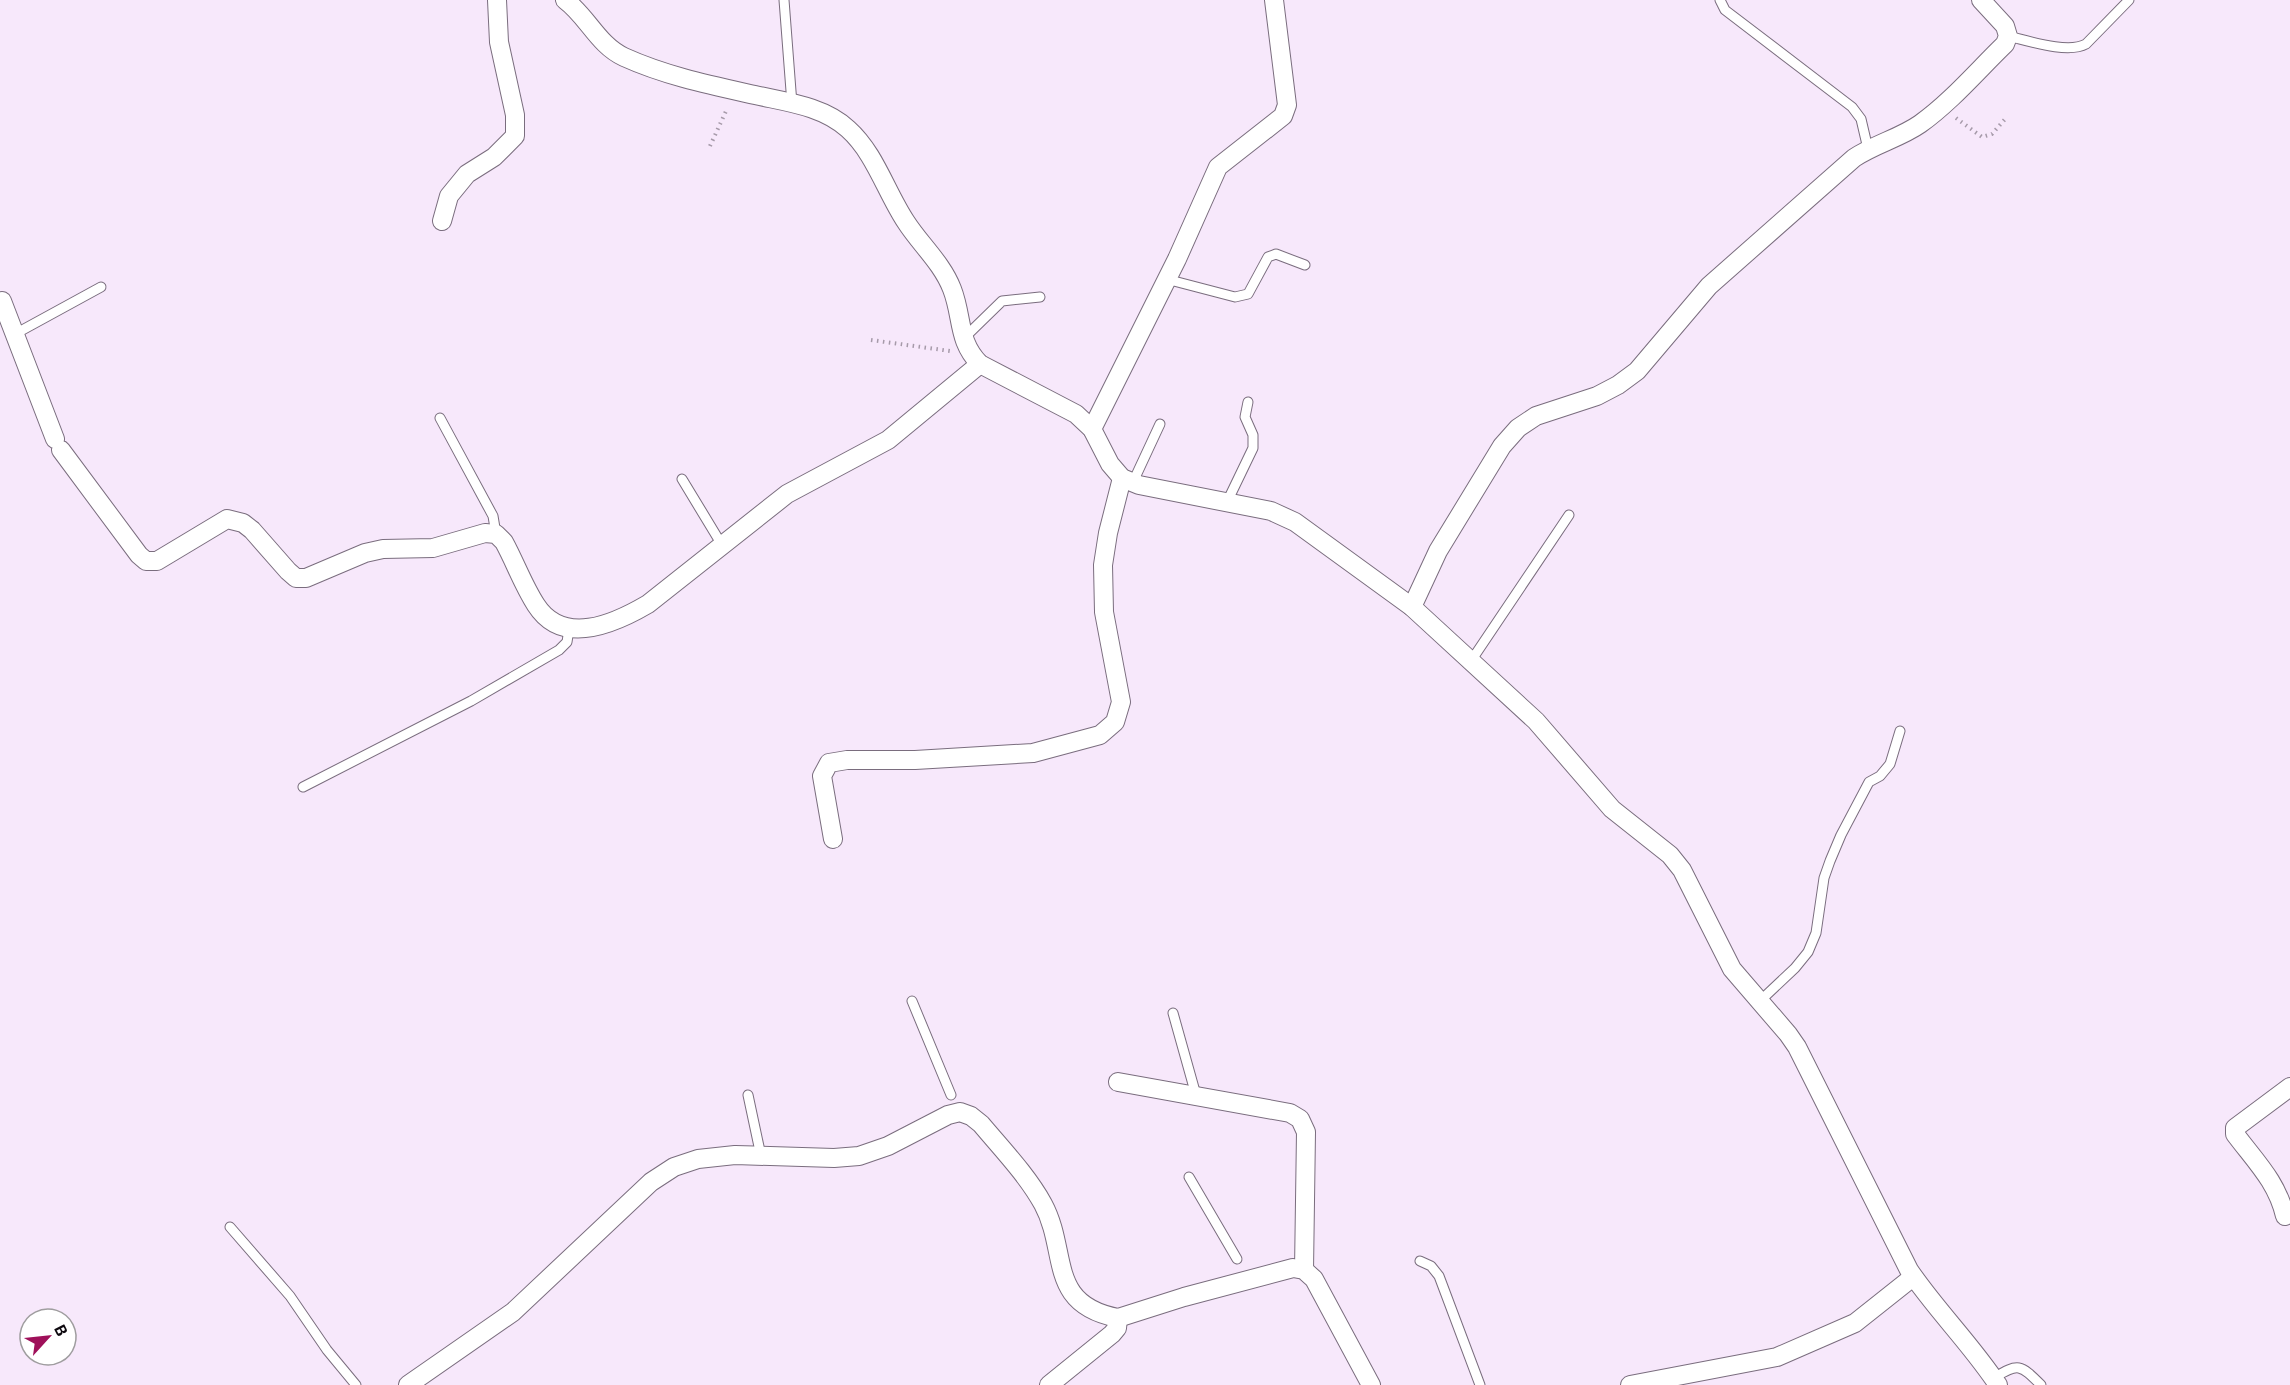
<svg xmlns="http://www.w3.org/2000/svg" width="2290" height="1385" font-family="'Exo 2',sans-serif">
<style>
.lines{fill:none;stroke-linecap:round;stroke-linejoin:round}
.lane-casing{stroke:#7a6d7e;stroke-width:11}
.street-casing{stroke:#7a6d7e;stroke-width:20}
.path{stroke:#a69aa9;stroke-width:4;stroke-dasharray:1.5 4.5;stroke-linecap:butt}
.lane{stroke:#fff;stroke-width:9}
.street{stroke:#fff;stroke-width:18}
</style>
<rect width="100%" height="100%" fill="#f7e8fb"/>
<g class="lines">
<g class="lane-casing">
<g id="lane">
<polyline points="784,0 792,104"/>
<polyline points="1720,0 1725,10 1852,107 1861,119 1868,149"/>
<path d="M2008 36C2029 41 2068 54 2086 44L2129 0"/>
<polyline points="1166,279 1235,297 1248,294 1268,257 1276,254 1305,265"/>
<polyline points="15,334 101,287"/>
<polyline points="963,339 1002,301 1040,297"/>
<polyline points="440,418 493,516 496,534"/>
<polyline points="682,479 722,545"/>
<polyline points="1133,482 1160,424"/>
<polyline points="1227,502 1253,448 1253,435 1245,417 1248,402"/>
<polyline points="1471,661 1569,515"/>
<polyline points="303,787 471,701 559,650 567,642 569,629"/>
<polyline points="912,1001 951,1095"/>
<polyline points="1760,1001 1795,968 1808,952 1816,933 1824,878 1830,861 1841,835 1869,782 1880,776 1890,764 1900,731"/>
<polyline points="1173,1013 1196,1095"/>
<polyline points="748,1095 761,1156"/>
<polyline points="1189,1177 1237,1259"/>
<polyline points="230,1227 290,1296 327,1350 356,1385"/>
<polyline points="1420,1261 1431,1266 1439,1276 1480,1385"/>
<path d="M1993 1378C2019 1363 2020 1364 2041 1385"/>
</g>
</g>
<g class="street-casing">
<g id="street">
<path d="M565 0C587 16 598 45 624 57 666 76 710 85 755 95 786 102 823 106 848 129 875 153 886 192 906 222 920 244 942 263 952 289 963 317 957 341 980 364L1076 414 1092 429 1110 464 1122 478 1139 485 1271 511 1295 522 1412 607 1536 721 1612 809 1670 855 1682 870 1732 969 1788 1034 1797 1047 1909 1270C1936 1310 1971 1344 1998 1385"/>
<polyline points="442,221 449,196 467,174 494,157 515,136 515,115 499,42 497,0"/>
<polyline points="2,301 55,439"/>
<polyline points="1092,429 1177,259 1218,167 1283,116 1287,105 1274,0"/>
<path d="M61 450 139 555 146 561H157L227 519 243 523 252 530 288 571 296 578H306L365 553 383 549 433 548 485 533 496 534 504 542C515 562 523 585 536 605 563 647 614 624 648 604L787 494 888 440 980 364"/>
<path d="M1412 607 1438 551 1502 446 1518 428 1536 416 1597 396 1618 385 1637 371 1709 286 1854 158C1875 144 1900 138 1920 124 1951 102 1978 70 2005 44L2008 36 2005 26 1981 0"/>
<polyline points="833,839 822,776 829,763 847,760 915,760 1033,753 1100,735 1115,722 1121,702 1104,612 1103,565 1108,533 1122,478"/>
<polyline points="1118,1082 1290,1113 1300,1119 1306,1132 1304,1270"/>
<path d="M2285 1216C2277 1182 2256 1162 2235 1134V1128L2290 1087"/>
<path d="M408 1385 513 1312 651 1182 674 1167 698 1159 735 1155 834 1158 859 1156 888 1146 948 1115 960 1112 971 1116 981 1124C1002 1149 1027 1175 1043 1204 1069 1252 1046 1304 1118 1318L1184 1297 1293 1268 1304 1270 1314 1279 1371 1385"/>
<polyline points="1049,1385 1112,1334 1117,1328 1118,1318"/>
<polyline points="1630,1385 1777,1357 1855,1323 1913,1277"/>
</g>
</g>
<g class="path">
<polyline points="1956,118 1982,137 1992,134 2006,118"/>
<polyline points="710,146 727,109"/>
<polyline points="871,340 950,351"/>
</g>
<use href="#lane" class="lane"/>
<use href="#street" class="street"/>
</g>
<g transform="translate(48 1337) rotate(63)"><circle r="28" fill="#ffffff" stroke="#9f9d9f" stroke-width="1.5"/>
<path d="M0-4.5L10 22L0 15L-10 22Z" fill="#9f105a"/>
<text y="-9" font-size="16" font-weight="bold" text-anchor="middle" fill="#0e090f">B</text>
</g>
</svg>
